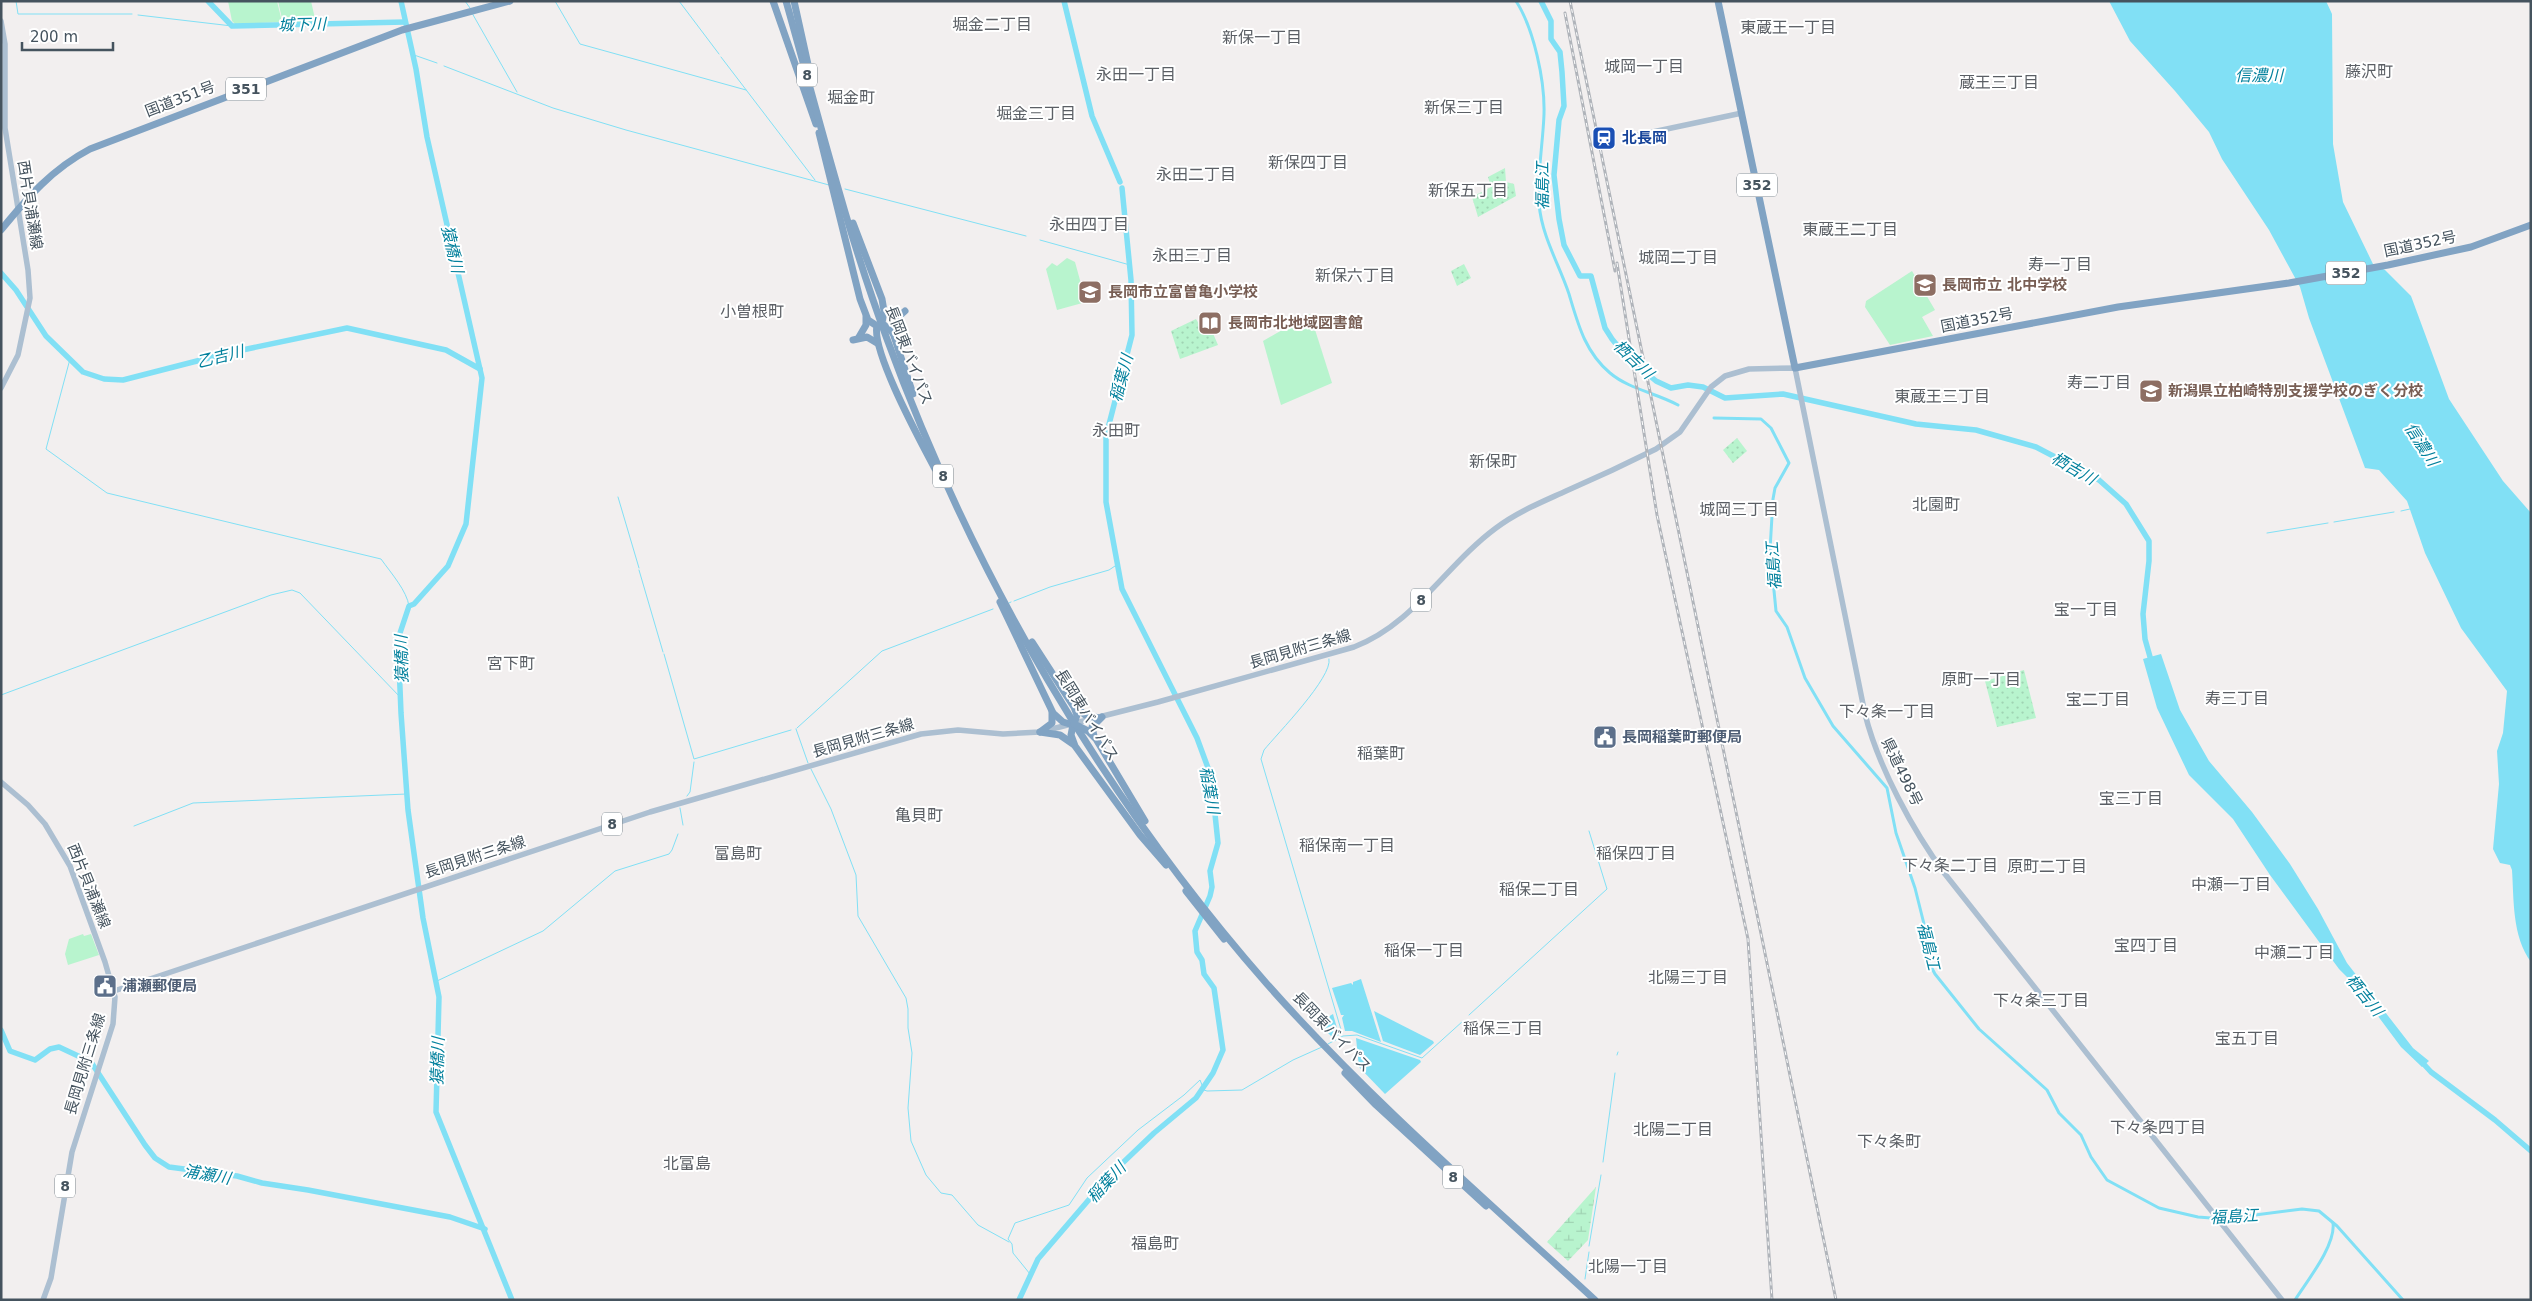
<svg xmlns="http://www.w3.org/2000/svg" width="2532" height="1301" font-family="'DejaVu Sans','Noto Sans JP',sans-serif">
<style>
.grass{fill:#b8f4ce}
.wetland{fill:url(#wetland-marsh)}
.park{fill:url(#park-dots)}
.water{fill:#81e0f5}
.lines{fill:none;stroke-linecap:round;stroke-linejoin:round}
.stream{stroke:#81e0f5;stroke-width:1}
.canal{stroke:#81e0f5;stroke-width:3}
.river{stroke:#81e0f5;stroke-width:5.5}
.major{stroke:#acbfd1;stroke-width:5.5}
.highway{stroke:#81a3c3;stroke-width:7}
.rail-casing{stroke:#b0b4ba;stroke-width:3}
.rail{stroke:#fff;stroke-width:1;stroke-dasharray:4;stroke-linecap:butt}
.labels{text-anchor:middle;stroke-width:4;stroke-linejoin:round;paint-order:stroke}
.shield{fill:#fff;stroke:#7d878e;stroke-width:1}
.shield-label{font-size:14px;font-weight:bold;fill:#45535e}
.street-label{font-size:15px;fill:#45535e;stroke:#fff}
.transit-label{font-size:15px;font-weight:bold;fill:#164399;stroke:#fff;text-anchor:start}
.education-label{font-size:15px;font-weight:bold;fill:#785e54;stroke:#fff;text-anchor:start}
.service-label{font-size:15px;font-weight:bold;fill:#4e5e75;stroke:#fff;text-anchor:start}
.water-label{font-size:16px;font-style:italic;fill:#03819d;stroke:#fff}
.neighbourhood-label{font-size:16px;fill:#5b5f65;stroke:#fff}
</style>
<defs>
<pattern id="wetland-marsh" width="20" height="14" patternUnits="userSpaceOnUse" patternTransform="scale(1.25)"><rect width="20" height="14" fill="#b8f4ce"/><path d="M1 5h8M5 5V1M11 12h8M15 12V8" fill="none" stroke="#a0d3b3"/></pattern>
<pattern id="park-dots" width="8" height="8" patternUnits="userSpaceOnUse" patternTransform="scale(1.25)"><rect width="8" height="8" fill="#b8f4ce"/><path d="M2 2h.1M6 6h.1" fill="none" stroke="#a0d3b3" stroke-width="1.8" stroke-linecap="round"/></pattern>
</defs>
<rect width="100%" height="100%" fill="#f2efef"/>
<g class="grass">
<polygon points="228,1 277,1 282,22 235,24 232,21"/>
<polygon points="278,1 311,1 316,23 283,23"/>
<polygon points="1067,258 1075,262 1086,302 1057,310 1046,269 1052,263 1057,266"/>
<polygon points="1912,271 1935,310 1922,317 1933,336 1890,345 1865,307 1866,301"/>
<polygon points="1310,314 1332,383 1281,405 1263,341"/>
<polygon points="83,934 84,936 91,934 99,955 68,965 65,954 69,939"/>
</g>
<polygon class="wetland" points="1596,1187 1588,1240 1568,1261 1547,1242"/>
<g class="park">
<polygon points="1505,168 1506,182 1514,184 1516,196 1478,217 1472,197 1491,187 1488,177"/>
<polygon points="1464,264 1471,278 1457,286 1451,271"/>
<polygon points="1196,319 1205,334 1212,331 1218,345 1180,359 1171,331"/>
<polygon points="1737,438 1747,451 1733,463 1723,450"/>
<polygon points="2024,670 2036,718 1997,727 1985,681"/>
</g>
<g class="water">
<path d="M2109 1H2326L2332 14 2333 144 2343 202 2373 264 2385 270 2411 296 2449 399 2503 481 2531 513V962C2512 936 2514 900 2512 870L2510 865 2500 863 2493 849 2499 784 2497 751 2503 733 2507 691 2461 628 2425 553 2407 501 2379 470 2365 468 2309 318 2300 287 2269 230 2222 159 2209 132 2175 91 2130 41Z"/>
<polygon points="2161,654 2180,710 2209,761 2252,812 2290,864 2318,909 2347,963 2413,1048 2429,1061 2422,1067 2401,1047 2354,984 2339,969 2270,875 2233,819 2189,775 2157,708 2143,659"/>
<polygon points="1361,979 1381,1042 1352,1031 1345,1031 1342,1018 1344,1015 1341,1015 1332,988 1351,983 1353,985 1353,982"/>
<polygon points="1374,1011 1433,1041 1434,1043 1420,1055 1383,1041"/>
<polygon points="1333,1014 1339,1035 1333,1038 1318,1023"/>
<polygon points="1356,1038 1420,1060 1421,1062 1385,1094 1359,1067"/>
</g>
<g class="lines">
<g class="stream">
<polyline points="16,1 18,14 132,14"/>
<polyline points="465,1 470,8"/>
<polyline points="555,1 580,44 746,90"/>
<polyline points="679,1 719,54"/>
<polyline points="472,13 517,92"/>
<polyline points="138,15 232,26"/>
<polyline points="414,55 437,63"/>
<polyline points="721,57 815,180"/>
<polyline points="444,66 553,108 626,130 829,185"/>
<polyline points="845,189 1026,236"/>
<polyline points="1040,240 1130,265"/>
<path d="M70 359 46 449 107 493 381 559C391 573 407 591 409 606"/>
<polyline points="618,497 639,568"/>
<polyline points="2401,511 2410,509"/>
<polyline points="2334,522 2394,512"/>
<polyline points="2267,533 2328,523"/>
<polyline points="639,570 663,652"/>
<polyline points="1014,601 1050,587 1109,570 1118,564"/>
<polyline points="1009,603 1011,602"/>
<polyline points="664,654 694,759 791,730"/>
<path d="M1329 659C1333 677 1277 734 1264 750L1261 759 1342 1033"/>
<polyline points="1,695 271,595 292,590 300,593 401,698"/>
<polyline points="797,728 882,651 993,609"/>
<polyline points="796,729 808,763"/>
<polyline points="811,769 831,809 856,875 858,916 906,998 908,1009 908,1028 912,1053 908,1108 911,1141 926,1175 941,1193 952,1195 978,1225 1009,1242"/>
<polyline points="687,796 690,792 694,762"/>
<polyline points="680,808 683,825"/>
<polyline points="134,826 193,803 407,794"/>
<polyline points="437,981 543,931 615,871 669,854 672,850 678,834"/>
<polyline points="1469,1015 1607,889 1589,831"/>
<polyline points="1328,1044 1343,1036 1357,1035 1422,1058 1463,1021"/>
<polyline points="1617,1055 1618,1052"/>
<polyline points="1603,1162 1615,1073"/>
<polyline points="1589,1246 1601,1175"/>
<polyline points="1030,1274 1013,1253 1012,1244 1008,1239 1015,1223 1069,1205 1087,1178 1138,1130 1184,1095 1200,1080 1204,1090 1207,1091 1242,1090 1293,1060 1322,1047"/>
<polyline points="1585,1279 1589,1252"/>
</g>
<g class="canal">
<path d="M1516 1C1534 29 1545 81 1544 114 1543 144 1537 174 1539 204 1542 237 1559 264 1569 294 1578 324 1585 352 1610 373 1629 389 1656 393 1678 405"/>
<polyline points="1714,418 1761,419 1771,428 1789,463 1775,488 1773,499 1770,550 1776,611 1787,627 1805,678 1833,726 1887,788 1896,833 1915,888 1925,928 1928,961 1935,974 1979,1029 2047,1090 2059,1113 2081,1135 2091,1157 2107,1180 2159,1208 2198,1217 2224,1219 2302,1209 2319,1211 2337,1226 2403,1300"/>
<path d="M2295 1300C2307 1281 2336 1245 2333 1223"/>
</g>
<g class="river">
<polyline points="208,1 232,26 405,22"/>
<polyline points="401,1 416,69 427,137 482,378 466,524 448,566 414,604 409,606 398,639 401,713 408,810 423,918 439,997 436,1112 512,1300"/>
<polyline points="1064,1 1092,116 1120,182"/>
<polyline points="1541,1 1551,21 1551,39 1560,52 1562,72 1564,106 1559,120 1554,175 1559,219 1564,245 1580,276 1591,276 1605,328 1612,339 1625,355 1656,381 1671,388 1688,385 1703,387 1725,398 1783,394 1916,424 1976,430 2036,447 2099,480 2126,504 2149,541 2149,561 2143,614 2145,639 2152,664"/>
<polyline points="1,273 16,290 46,336 83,372 104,379 123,380 228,353 347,328 446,350 480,369"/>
<polyline points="1,1030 10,1051 35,1060 50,1049 59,1047 91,1062 145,1145 155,1158 169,1167 237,1176 262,1183 308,1190 450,1217 485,1229"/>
<polyline points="2420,1060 2431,1072 2495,1120 2531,1151"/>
<polyline points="1019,1300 1038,1259 1110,1175 1154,1133 1196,1098 1213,1073 1223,1050 1214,988 1204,974 1202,960 1197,952 1195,931 1210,896 1212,887 1210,871 1218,843 1211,776 1197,738 1122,589 1106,502 1106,436 1132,335 1131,280 1122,188"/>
</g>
<g class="major">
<polyline points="1,21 5,44 5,128 28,270 30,298 18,355 1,388"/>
<polyline points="1629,137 1742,113"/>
<polyline points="1,782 28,805 45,824 70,866 105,962 115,997 113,1024 72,1152 51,1278 43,1300"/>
<path d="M114 991 650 812 921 734 958 730 1003 734 1040 732 1158 702 1354 647C1413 625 1447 564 1496 528 1517 512 1542 502 1566 491 1596 478 1626 464 1656 449L1680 432 1711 387 1725 376 1749 369 1795 368 1865 714C1878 766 1913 831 1945 874L2282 1300"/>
</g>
<g class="highway">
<polyline points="773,1 816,124"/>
<path d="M786 1C818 114 846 229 887 339 973 574 1102 796 1267 984 1368 1098 1483 1197 1595 1300"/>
<polyline points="794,1 809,69"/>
<polyline points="1718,1 1795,368 2118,307 2289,283 2388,265 2471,247 2531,225"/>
<path d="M819 133 860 299 868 320 877 326C871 351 921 442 935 469"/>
<polyline points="853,223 882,299 884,311 882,323 893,333 913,394"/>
<path d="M1 230C28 197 52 169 90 149L402 30 510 1"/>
<polyline points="893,333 895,320 905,311"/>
<polyline points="859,337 866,325 866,317"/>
<polyline points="853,340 867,337 877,343"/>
<polyline points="1000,602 1053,713 1063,722 1073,725 1071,735 1075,746 1140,835 1166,865"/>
<polyline points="1032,642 1074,707 1077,715 1074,724 1088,731 1096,739 1145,821"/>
<polyline points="1075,706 1085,715 1099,718"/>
<polyline points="1040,732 1060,735 1073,744"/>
<polyline points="1040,732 1052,723 1052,712"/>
<polyline points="1094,736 1092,727 1102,717"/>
<polyline points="1186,891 1224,939"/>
<polyline points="1345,1073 1376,1105 1486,1206"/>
</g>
<g class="rail-casing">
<g id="rail">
<polyline points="1570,1 1836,1300"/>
<polyline points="1565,13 1615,271"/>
<polyline points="1617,263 1657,515 1748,939 1772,1300"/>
</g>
</g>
<use href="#rail" class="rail"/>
</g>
<defs>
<g id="station-square" transform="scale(1.25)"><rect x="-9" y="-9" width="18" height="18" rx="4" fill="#1a4fb4" stroke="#fff"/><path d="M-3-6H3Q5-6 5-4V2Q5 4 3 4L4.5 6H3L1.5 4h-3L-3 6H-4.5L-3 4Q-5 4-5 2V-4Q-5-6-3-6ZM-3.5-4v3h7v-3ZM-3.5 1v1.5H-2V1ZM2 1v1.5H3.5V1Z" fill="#fff"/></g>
<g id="school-square" transform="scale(1.25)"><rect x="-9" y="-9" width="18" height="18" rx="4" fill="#8d6e63" stroke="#fff"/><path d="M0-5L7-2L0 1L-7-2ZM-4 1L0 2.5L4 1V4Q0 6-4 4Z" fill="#fff"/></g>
<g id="library-square" transform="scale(1.25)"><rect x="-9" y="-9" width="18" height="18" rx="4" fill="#8d6e63" stroke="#fff"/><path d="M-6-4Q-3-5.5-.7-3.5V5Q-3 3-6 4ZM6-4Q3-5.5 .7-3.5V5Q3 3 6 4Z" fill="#fff"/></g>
<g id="civic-square" transform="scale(1.25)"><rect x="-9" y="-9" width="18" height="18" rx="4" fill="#5c6f8a" stroke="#fff"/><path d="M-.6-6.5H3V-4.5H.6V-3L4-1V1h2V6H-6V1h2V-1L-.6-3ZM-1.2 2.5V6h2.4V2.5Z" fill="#fff"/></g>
</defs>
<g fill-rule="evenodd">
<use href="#station-square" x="1604" y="138"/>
<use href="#school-square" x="1925" y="285"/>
<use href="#school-square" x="1090" y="292"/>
<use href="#library-square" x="1210" y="323"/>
<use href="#school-square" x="2151" y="391"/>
<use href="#civic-square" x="1605" y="737"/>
<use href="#civic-square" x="105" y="986"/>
</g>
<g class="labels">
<g class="shield">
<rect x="797" y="63.5" width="20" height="23" rx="4"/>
<rect x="226" y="77.5" width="40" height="23" rx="4"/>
<rect x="1737" y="173.5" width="40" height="23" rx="4"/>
<rect x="2326" y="261.5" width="40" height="23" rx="4"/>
<rect x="933" y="464.5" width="20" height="23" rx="4"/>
<rect x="1411" y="588.5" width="20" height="23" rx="4"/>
<rect x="602" y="812.5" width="20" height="23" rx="4"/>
<rect x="1443" y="1165.5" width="20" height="23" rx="4"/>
<rect x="55" y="1174.5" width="20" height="23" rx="4"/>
</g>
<g class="shield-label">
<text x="807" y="80">8</text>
<text x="246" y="94">351</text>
<text x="1757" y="190">352</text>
<text x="2346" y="278">352</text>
<text x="943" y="481">8</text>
<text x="1421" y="605">8</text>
<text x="612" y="829">8</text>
<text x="1453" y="1182">8</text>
<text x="65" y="1191">8</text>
</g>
<g class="street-label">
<text transform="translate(180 99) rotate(-21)" y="5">国道351号</text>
<text transform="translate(30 205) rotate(81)" y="5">西片貝浦瀬線</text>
<text transform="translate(2420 244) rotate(-12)" y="5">国道352号</text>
<text transform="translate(1977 320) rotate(-11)" y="5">国道352号</text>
<text transform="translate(909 355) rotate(69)" y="5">長岡東バイパス</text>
<text transform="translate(1300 649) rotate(-16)" y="5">長岡見附三条線</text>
<text transform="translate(1087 715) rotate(58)" y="5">長岡東バイパス</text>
<text transform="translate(863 738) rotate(-16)" y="5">長岡見附三条線</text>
<text transform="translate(1902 772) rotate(64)" y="5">県道498号</text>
<text transform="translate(475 857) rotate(-18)" y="5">長岡見附三条線</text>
<text transform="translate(89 886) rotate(68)" y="5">西片貝浦瀬線</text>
<text transform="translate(1332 1032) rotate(46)" y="5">長岡東バイパス</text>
<text transform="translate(85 1064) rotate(-73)" y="5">長岡見附三条線</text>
</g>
<g class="transit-label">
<text x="1622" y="143">北長岡</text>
</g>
<g class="education-label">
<text x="1942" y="290">長岡市立 北中学校</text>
<text x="1108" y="297">長岡市立富曽亀小学校</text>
<text x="1228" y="328">長岡市北地域図書館</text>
<text x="2168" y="396">新潟県立柏崎特別支援学校のぎく分校</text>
</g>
<g class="service-label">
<text x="1622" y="742">長岡稲葉町郵便局</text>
<text x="122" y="991">浦瀬郵便局</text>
</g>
<g class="water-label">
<text transform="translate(302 24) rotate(-1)" y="6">城下川</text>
<text x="2259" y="81">信濃川</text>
<text transform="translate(1542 186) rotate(-90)" y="6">福島江</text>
<text transform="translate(453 249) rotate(77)" y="6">猿橋川</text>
<text transform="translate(220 356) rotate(-14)" y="6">乙吉川</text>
<text transform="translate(1634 359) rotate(44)" y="6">栖吉川</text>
<text transform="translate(1121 378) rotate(-75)" y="6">稲葉川</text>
<text transform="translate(2422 444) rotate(57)" y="6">信濃川</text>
<text transform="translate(2074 468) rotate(30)" y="6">栖吉川</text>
<text transform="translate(1773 566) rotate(-94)" y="6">福島江</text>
<text transform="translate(401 659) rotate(-91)" y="6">猿橋川</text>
<text transform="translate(1210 790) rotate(80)" y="6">稲葉川</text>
<text transform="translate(1929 946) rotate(76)" y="6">福島江</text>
<text transform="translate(2365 995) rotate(51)" y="6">栖吉川</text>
<text transform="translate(437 1061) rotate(-88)" y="6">猿橋川</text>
<text transform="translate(207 1174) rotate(10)" y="6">浦瀬川</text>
<text transform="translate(1106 1182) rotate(-47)" y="6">稲葉川</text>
<text transform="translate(2234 1216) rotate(-3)" y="6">福島江</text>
</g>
<g class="neighbourhood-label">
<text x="992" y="30">堀金二丁目</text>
<text x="1788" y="33">東蔵王一丁目</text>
<text x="1262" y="43">新保一丁目</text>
<text x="1644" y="72">城岡一丁目</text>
<text x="2369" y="77">藤沢町</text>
<text x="1136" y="80">永田一丁目</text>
<text x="1999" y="88">蔵王三丁目</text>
<text x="851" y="103">堀金町</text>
<text x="1464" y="113">新保三丁目</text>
<text x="1036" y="119">堀金三丁目</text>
<text x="1308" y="168">新保四丁目</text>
<text x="1196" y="180">永田二丁目</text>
<text x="1468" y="196">新保五丁目</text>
<text x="1089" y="230">永田四丁目</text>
<text x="1850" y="235">東蔵王二丁目</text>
<text x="1192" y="261">永田三丁目</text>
<text x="1678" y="263">城岡二丁目</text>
<text x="2060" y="270">寿一丁目</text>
<text x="1355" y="281">新保六丁目</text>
<text x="752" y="317">小曽根町</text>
<text x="2099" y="388">寿二丁目</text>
<text x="1942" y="402">東蔵王三丁目</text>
<text x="1116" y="436">永田町</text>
<text x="1493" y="467">新保町</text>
<text x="1936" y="510">北園町</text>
<text x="1739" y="515">城岡三丁目</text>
<text x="2086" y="615">宝一丁目</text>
<text x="511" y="669">宮下町</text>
<text x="1981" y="685">原町一丁目</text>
<text x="2237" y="704">寿三丁目</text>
<text x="2098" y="705">宝二丁目</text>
<text x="1887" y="717">下々条一丁目</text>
<text x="1381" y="759">稲葉町</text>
<text x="2131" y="804">宝三丁目</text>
<text x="919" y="821">亀貝町</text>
<text x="1347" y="851">稲保南一丁目</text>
<text x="738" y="859">富島町</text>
<text x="1636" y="859">稲保四丁目</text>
<text x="1950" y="871">下々条二丁目</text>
<text x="2047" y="872">原町二丁目</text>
<text x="2231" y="890">中瀬一丁目</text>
<text x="1539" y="895">稲保二丁目</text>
<text x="2146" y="951">宝四丁目</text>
<text x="1424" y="956">稲保一丁目</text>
<text x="2294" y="958">中瀬二丁目</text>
<text x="1688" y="983">北陽三丁目</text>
<text x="2041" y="1006">下々条三丁目</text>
<text x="1503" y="1034">稲保三丁目</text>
<text x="2247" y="1044">宝五丁目</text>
<text x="2158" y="1133">下々条四丁目</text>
<text x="1673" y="1135">北陽二丁目</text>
<text x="1889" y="1147">下々条町</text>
<text x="687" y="1169">北富島</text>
<text x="1155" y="1249">福島町</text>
<text x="1628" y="1272">北陽一丁目</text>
</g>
</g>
<rect width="2532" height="1301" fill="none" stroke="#45535e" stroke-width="5"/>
<path d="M22 42v8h91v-8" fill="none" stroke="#45535e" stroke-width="2.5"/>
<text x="30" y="42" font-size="15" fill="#45535e" stroke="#ffffff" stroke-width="4" paint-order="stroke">200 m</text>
</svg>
